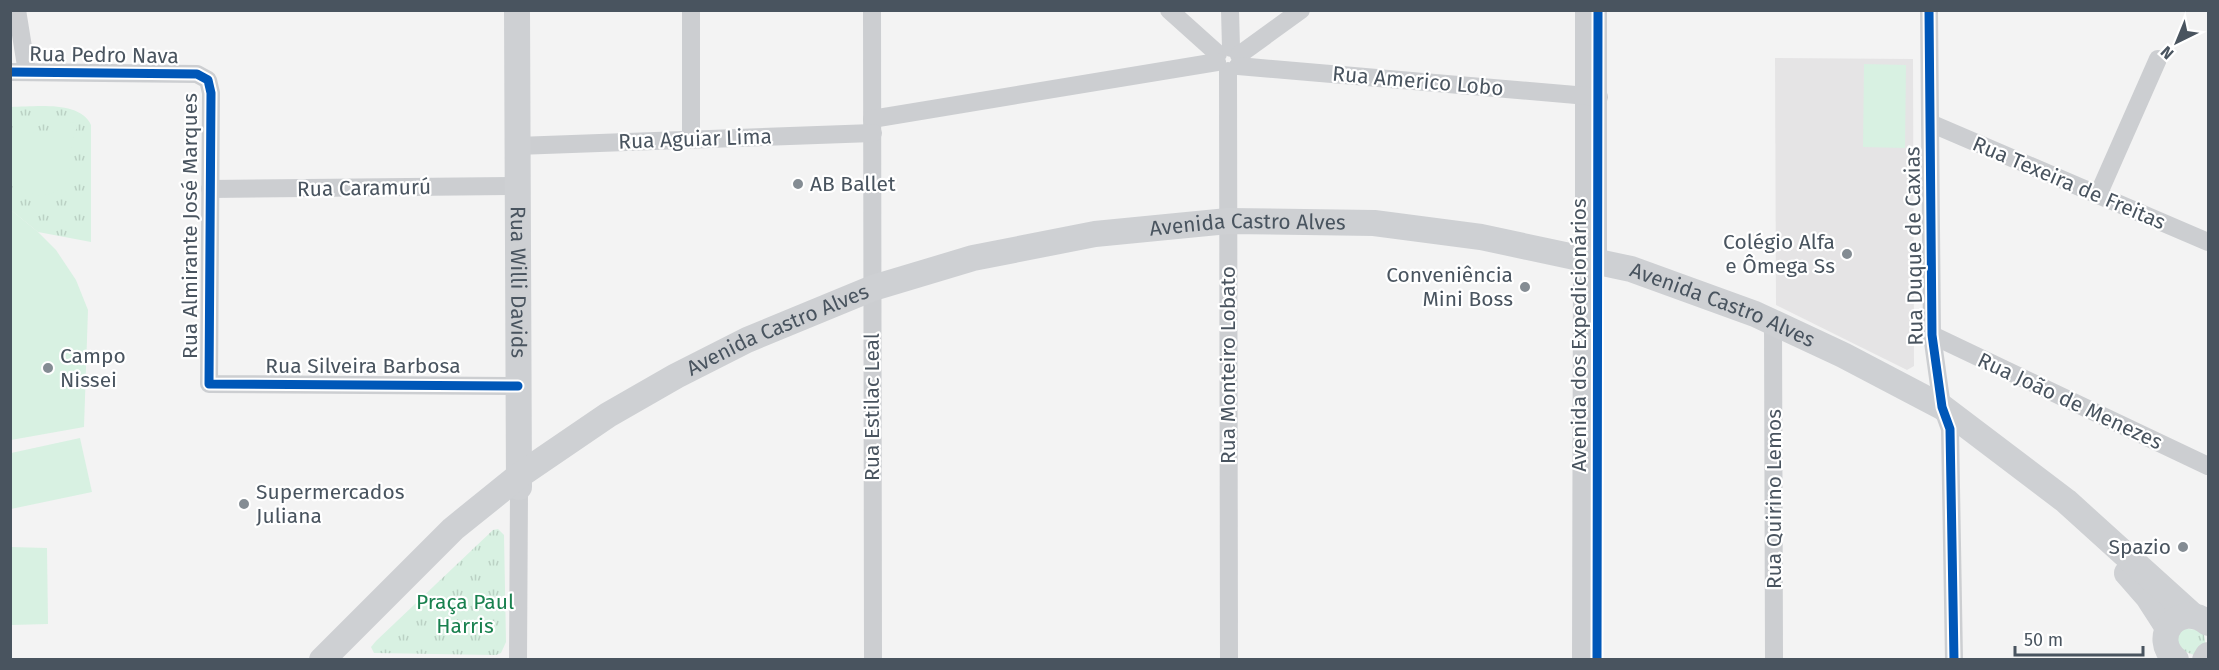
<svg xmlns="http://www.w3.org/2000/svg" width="2219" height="670" font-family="'Fira Sans',sans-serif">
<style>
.education{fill:#e5e4e5}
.grass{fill:url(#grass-tufts)}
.pitch{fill:#d8f1e2}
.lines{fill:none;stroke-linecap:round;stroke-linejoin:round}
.minor{stroke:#ccced1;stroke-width:18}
.tertiary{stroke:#ccced1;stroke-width:22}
.secondary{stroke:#ced0d3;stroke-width:26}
.cycleway-casing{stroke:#fff;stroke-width:13}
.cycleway{stroke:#0057b8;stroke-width:9}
.poi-dot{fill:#848c93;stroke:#fff;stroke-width:2}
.labels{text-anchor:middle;stroke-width:4.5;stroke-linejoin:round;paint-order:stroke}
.street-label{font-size:21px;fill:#49545f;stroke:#fff}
.poi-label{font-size:21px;fill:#49545f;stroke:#fff;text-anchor:start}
.park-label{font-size:21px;fill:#19814f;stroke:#fff}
</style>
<defs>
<pattern id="grass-tufts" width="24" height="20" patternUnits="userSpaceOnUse" patternTransform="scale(1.5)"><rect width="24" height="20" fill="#d8f1e2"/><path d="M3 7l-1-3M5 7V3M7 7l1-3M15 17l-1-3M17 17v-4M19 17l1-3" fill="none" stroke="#bbd1c4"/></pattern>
</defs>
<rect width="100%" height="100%" fill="#f3f3f3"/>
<polygon class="education" points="1775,58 1913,59 1914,366 1907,370 1776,305"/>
<g class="grass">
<path d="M11 107C34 107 80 100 91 125V242L38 232 11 210Z"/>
<polygon points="498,529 504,535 506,642 501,653 496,655 374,653 371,647 376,641 493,530"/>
<polygon points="2178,628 2199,630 2204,635 2206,646 2194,655 2183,651 2178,647"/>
</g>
<g class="pitch">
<polygon points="1864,64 1906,65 1905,148 1863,147"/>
<path d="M74 122 77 128C61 158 87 191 37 196L23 190 11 178V138L14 133 60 131 69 123Z"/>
<polygon points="11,210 38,232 56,250 76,280 88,310 84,427 11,440"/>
<polygon points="80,438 92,492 11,509 11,453"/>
<polygon points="11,547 47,548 48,624 11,625"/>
</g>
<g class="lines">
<g class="minor">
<polyline points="17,10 27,72"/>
<polyline points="872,10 873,660"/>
<polyline points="1169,10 1218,54"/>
<polyline points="1230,10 1231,48"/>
<polyline points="1584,10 1584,257"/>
<polyline points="1598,10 1598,260"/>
<polyline points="1929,10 1932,335 1942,407 1950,429 1954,660"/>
<polyline points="1239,55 1301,10"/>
<polyline points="1238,66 1599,97"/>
<polyline points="1228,71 1229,660"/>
<polyline points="10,72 197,74 208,80 211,93 209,384 518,386"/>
<polyline points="872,119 1217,62"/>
<polyline points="1930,123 2208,242"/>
<polyline points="691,139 691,10"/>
<polyline points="517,146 873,133"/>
<polyline points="210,189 517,186"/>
<polyline points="2098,195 2158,59"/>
<polyline points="1773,322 1774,660"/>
<polyline points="1932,335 2208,466"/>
<polyline points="518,660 519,491"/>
</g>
<polyline class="tertiary" points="1583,660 1584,257"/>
<g class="secondary">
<path id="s1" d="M517 10 519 487"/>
<polyline points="2127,573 2148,597 2168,628"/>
<path id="s2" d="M322 660 453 529 520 475 608 415 676 376 747 340 873 288 973 258 1095 234 1228 221 1374 223 1481 237 1631 269 1755 314 1843 355 1942 407 2066 501 2192 615"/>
<path d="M2176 660C2149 637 2179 600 2208 623"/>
<polyline points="2205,660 2208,655"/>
</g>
<g class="cycleway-casing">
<g id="cycleway">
<polyline points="1929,10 1932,335 1942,407 1950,429 1954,660"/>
<polyline points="10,72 197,74 208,80 211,93 209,384 518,386"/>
<polyline points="1597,660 1598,10"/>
</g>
</g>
<use href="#cycleway" class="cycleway"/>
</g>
<g class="poi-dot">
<circle cx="798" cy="184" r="6"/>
<circle cx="1847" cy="254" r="6"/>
<circle cx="1525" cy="287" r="6"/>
<circle cx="48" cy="368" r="6"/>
<circle cx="244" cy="504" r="6"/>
<circle cx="2183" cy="547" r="6"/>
</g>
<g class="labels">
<g class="street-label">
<text transform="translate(104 55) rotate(1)" y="7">Rua Pedro Nava</text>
<text transform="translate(1418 81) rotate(5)" y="7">Rua Americo Lobo</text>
<text transform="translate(695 139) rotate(-2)" y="7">Rua Aguiar Lima</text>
<text transform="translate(2069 183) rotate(23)" y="7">Rua Texeira de Freitas</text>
<text transform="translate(364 188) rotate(-1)" y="7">Rua Caramurú</text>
<text transform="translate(190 226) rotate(-90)" y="7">Rua Almirante José Marques</text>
<text dy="7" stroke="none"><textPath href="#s2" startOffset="1054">Avenida Castro Alves</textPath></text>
<text transform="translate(1914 246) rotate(-91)" y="7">Rua Duque de Caxias</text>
<text dy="7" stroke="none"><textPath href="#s1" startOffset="272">Rua Willi Davids</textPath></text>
<text dy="7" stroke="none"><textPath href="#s2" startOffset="1540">Avenida Castro Alves</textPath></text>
<text dy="7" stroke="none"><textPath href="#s2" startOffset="568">Avenida Castro Alves</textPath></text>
<text transform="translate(1579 335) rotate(-90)" y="7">Avenida dos Expedicionários</text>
<text transform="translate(1228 365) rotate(-90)" y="7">Rua Monteiro Lobato</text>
<text x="363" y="373">Rua Silveira Barbosa</text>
<text transform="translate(2070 401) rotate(25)" y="7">Rua João de Menezes</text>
<text transform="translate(872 407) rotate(-90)" y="7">Rua Estilac Leal</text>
<text transform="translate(1774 499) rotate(-90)" y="7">Rua Quirino Lemos</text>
</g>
<g class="poi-label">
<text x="810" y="191">AB Ballet</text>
<text x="1835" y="249" text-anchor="end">Colégio Alfa<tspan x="1835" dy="24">e Ômega Ss</tspan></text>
<text x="1513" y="282" text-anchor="end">Conveniência<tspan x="1513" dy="24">Mini Boss</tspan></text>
<text x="60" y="363">Campo<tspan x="60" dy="24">Nissei</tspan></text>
<text x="256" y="499">Supermercados<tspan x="256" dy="24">Juliana</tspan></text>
<text x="2171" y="554" text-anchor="end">Spazio</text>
</g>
<g class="park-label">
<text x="465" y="609">Praça Paul<tspan x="465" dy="24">Harris</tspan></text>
</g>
</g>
<rect width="2219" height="670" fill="none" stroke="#49545f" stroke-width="24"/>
<g transform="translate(2177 42) rotate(223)" stroke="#ffffff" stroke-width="4.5" paint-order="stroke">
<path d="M0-4.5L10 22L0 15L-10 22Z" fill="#49545f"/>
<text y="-9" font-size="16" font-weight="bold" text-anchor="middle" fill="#49545f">N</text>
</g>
<path d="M2015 646v9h128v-9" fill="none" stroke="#49545f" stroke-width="3"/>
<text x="2024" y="646" font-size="18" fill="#49545f" stroke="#ffffff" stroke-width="4.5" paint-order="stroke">50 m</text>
</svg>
